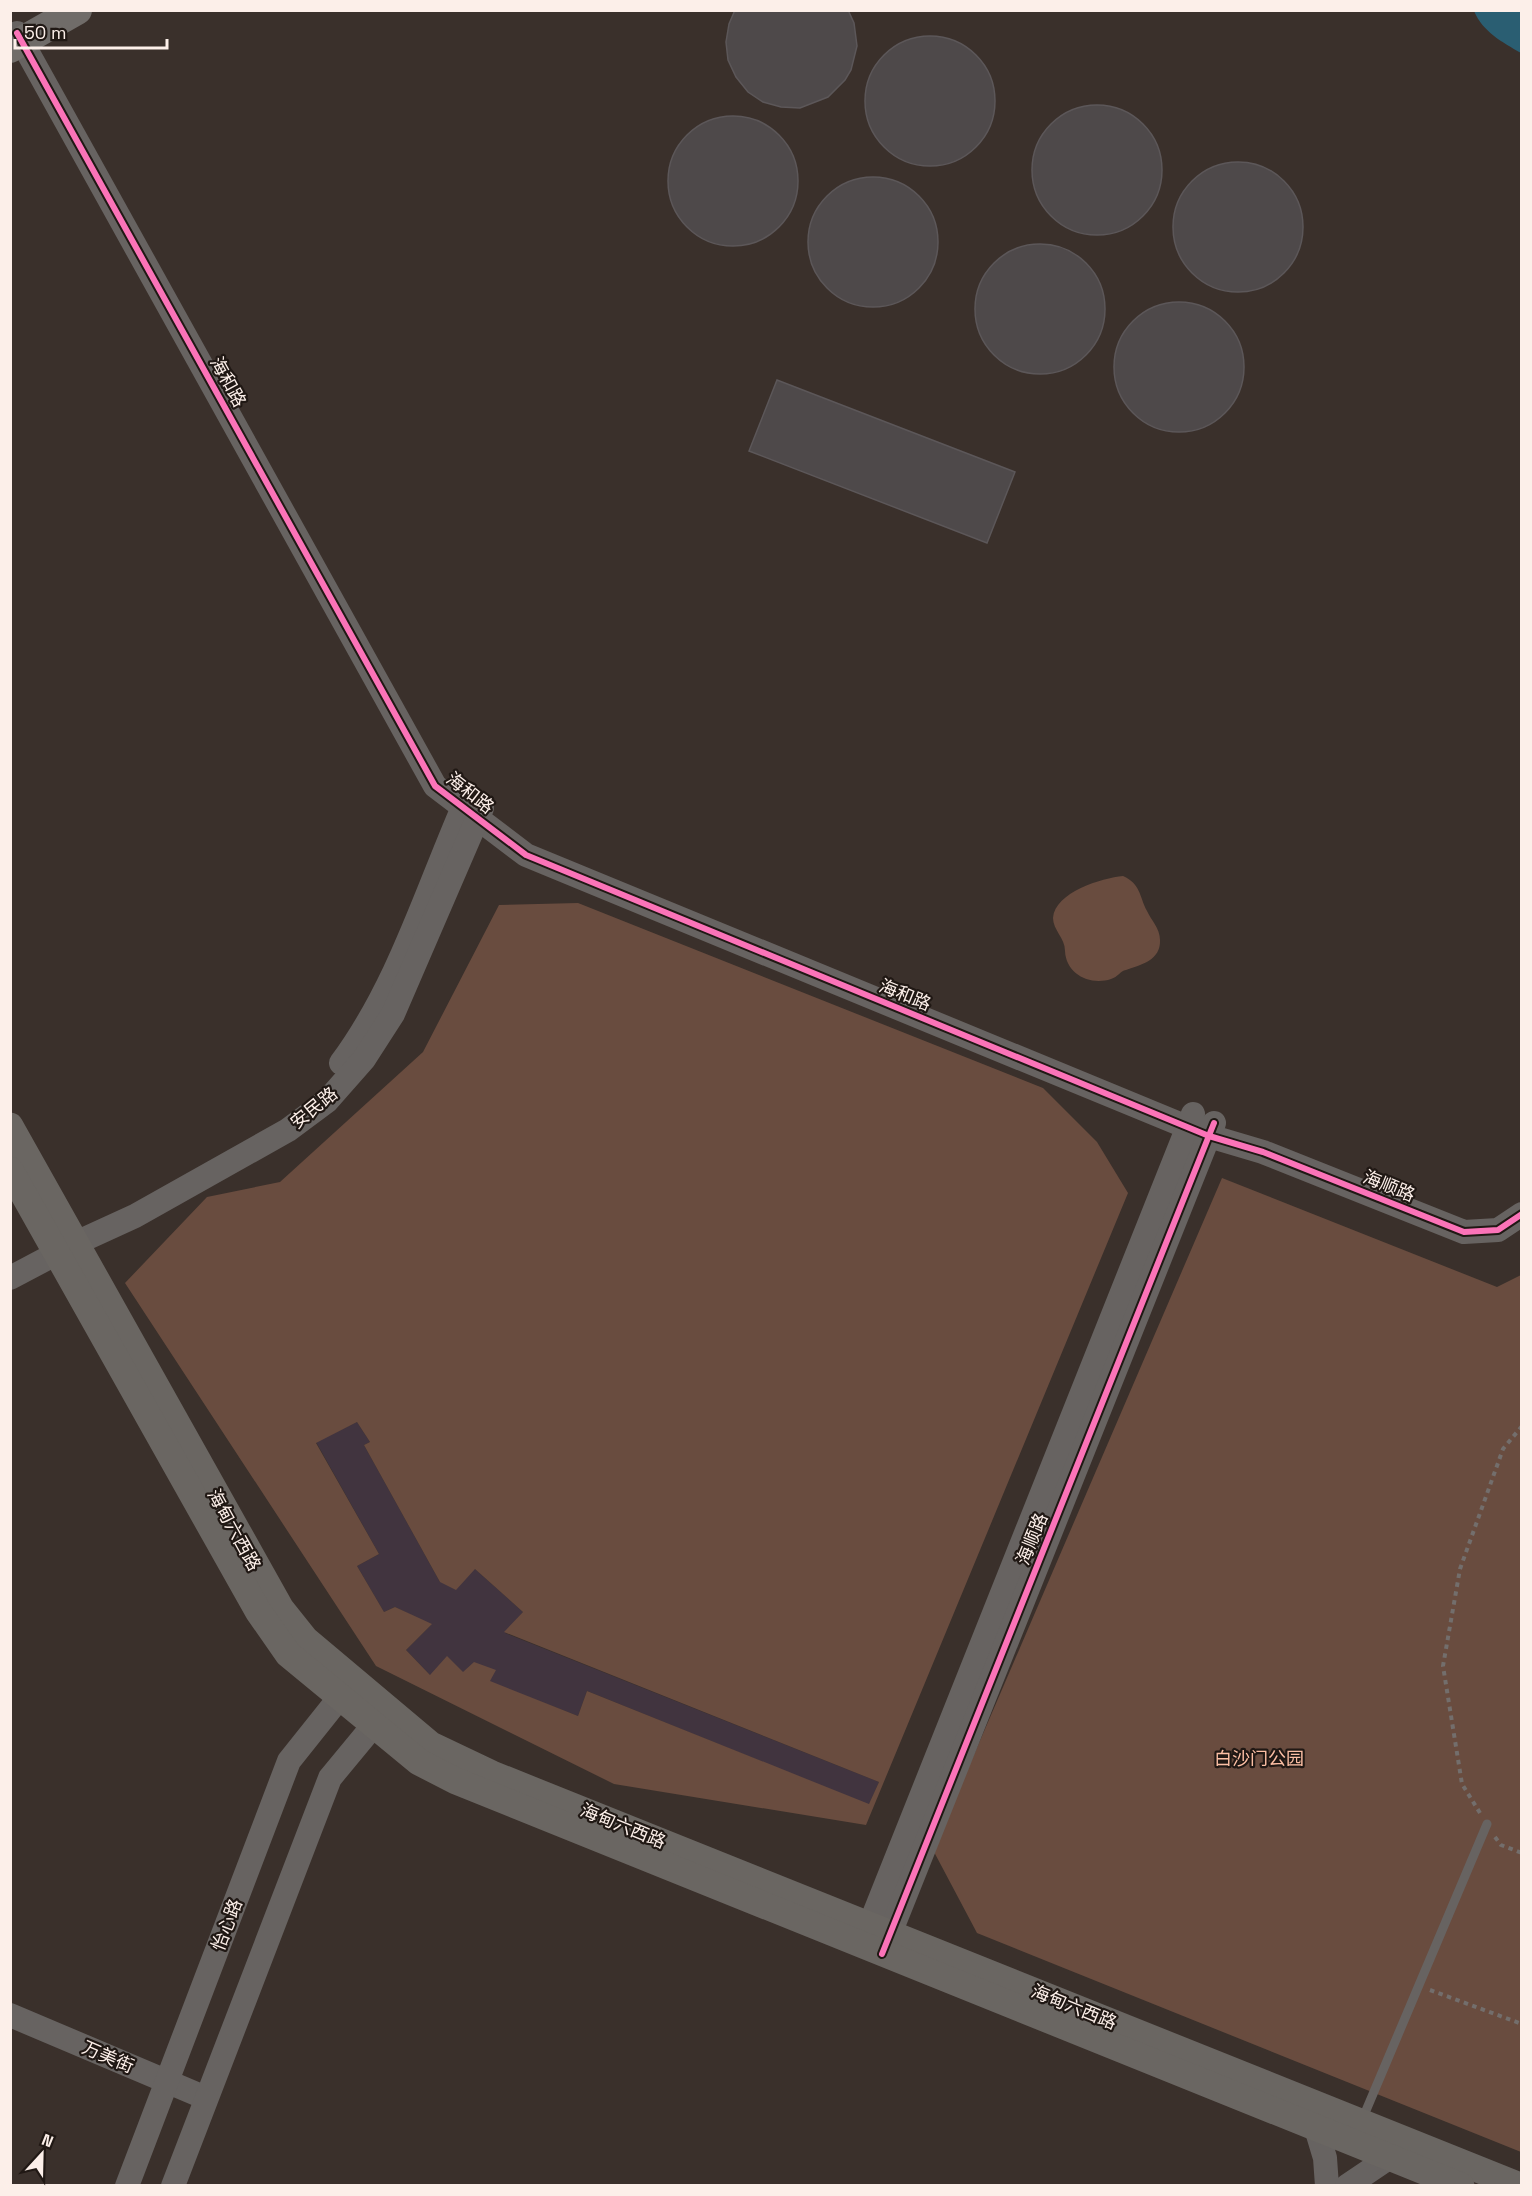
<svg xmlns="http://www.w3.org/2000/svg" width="1532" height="2196" font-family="'Space Grotesk','Noto Sans SC',sans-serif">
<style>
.commercial{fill:#41343f}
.green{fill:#694c3f;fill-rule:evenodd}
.water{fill:#2a5e72}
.building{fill:#4e494a;stroke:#5c5759;stroke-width:1.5}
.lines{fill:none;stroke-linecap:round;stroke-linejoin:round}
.path{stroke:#736e6c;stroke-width:4;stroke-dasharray:4.5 4.5;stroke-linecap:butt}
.service{stroke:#676361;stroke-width:9}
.tertiary{stroke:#676361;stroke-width:24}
.secondary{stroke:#6a6662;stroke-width:27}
.primary{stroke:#706c69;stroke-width:30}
.cycleway-casing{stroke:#201814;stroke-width:10}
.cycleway{stroke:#fb73b8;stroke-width:6}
.labels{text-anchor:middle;stroke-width:4.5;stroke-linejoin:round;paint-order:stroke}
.street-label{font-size:18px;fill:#fcefe9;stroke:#201814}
.park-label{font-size:18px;fill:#fcbfa4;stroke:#201814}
</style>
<rect width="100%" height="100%" fill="#3a302b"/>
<polygon class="commercial" points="357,1422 370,1442 364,1445 440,1582 475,1569 523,1612 505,1633 879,1782 869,1805 587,1691 578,1716 463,1672 430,1675 406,1650 431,1625 395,1607 384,1612 357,1566 379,1554 316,1442"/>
<g class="green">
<path d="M1123 876C1141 884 1139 896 1147 911 1151 920 1160 928 1160 940 1161 960 1141 965 1126 970 1120 971 1118 977 1111 979 1090 986 1066 974 1065 951 1065 938 1053 930 1053 918 1055 892 1102 878 1123 876Z"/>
<path d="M578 903 1043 1088 1097 1142 1128 1193 866 1825 614 1784 376 1666 125 1283 207 1197 280 1182 423 1052 499 905ZM357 1422 370 1442 364 1445 440 1582 456 1590 475 1569 523 1612 504 1632 879 1782 869 1804 587 1691 578 1716 490 1681 496 1670 474 1662 463 1672 447 1656 430 1675 406 1650 432 1624 395 1607 384 1612 357 1566 379 1554 316 1443Z"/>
<polygon points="1222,1178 1497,1287 1521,1275 1521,2152 977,1933 933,1850"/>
</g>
<path class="water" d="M1474 11H1521V53C1502 42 1483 32 1474 11Z"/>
<g class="building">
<polygon points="735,10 848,10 854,23 857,46 851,70 845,80 828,97 800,108 781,107 763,102 748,92 736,77 728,60 726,42 729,24"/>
<circle cx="930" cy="101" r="65"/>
<circle cx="1097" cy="170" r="65"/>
<circle cx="733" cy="181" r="65"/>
<circle cx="1238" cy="227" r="65"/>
<circle cx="873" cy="242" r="65"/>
<circle cx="1040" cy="309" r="65"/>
<circle cx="1179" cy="367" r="65"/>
<polygon points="777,380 1015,472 987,543 749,451"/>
</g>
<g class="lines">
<g class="path">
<polyline points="1480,1813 1462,1784 1443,1666 1460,1569 1503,1449 1522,1426"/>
<polyline points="1495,1837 1501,1845 1522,1853"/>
<polyline points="1430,1990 1522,2024"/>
</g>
<polyline class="service" points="1362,2120 1487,1824"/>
<g class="tertiary">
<polyline points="17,33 435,786 526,855 1209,1136 1263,1152 1464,1232 1498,1230 1522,1214"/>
<path d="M341 1063C399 985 428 886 467 798"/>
<polyline points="10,1278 76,1243 135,1216 288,1130 327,1101 364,1059 393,1014 482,808"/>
<polyline points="863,1942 1193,1114"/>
<polyline points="883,1951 1214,1123"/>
<polyline points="10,2015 206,2098"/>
<polyline points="1316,2128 1325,2158 1327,2186"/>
<polyline points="127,2186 289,1761 352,1682"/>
<polyline points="173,2186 330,1778 387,1709"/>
<polyline points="1347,2186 1390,2157"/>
</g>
<g class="secondary">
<polyline points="10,1126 281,1609 305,1639 431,1745 492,1774 1520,2186"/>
<polyline points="10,1170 258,1611 288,1654 419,1762 456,1781 1461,2186"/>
</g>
<polyline class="primary" points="10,48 77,10"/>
<g class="cycleway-casing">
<g id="cycleway">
<polyline points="17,33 435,786 526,855 1209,1136 1263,1152 1464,1232 1498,1230 1522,1214"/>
<polyline points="882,1954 1214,1123"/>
</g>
</g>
<use href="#cycleway" class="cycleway"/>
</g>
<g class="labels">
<g class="street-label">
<text transform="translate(228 382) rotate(61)" y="6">海和路</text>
<text transform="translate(470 793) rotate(38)" y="6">海和路</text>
<text transform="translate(905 995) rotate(22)" y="6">海和路</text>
<text transform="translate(314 1108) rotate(-39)" y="6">安民路</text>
<text transform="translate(1389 1186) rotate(22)" y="6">海顺路</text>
<text transform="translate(234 1530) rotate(61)" y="6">海甸六西路</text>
<text transform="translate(1032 1539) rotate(-68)" y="6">海顺路</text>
<text transform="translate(623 1826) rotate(22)" y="6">海甸六西路</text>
<text transform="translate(227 1925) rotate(-69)" y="6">怡心路</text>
<text transform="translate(1074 2007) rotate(22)" y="6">海甸六西路</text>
<text transform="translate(108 2057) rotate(23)" y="6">万美街</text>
</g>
<g class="park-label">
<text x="1259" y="1765">白沙门公园</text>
</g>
</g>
<rect width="1532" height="2196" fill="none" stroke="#fcefe9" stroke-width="24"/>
<g transform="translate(42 2154) rotate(22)" stroke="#201814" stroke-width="4.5" paint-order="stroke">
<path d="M0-4.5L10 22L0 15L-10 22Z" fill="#fcefe9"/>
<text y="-9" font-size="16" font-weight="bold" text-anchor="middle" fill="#fcefe9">N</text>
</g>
<path d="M15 39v9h152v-9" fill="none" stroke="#fcefe9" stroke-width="3"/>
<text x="24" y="39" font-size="18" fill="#fcefe9" stroke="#201814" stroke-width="4.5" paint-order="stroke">50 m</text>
</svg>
